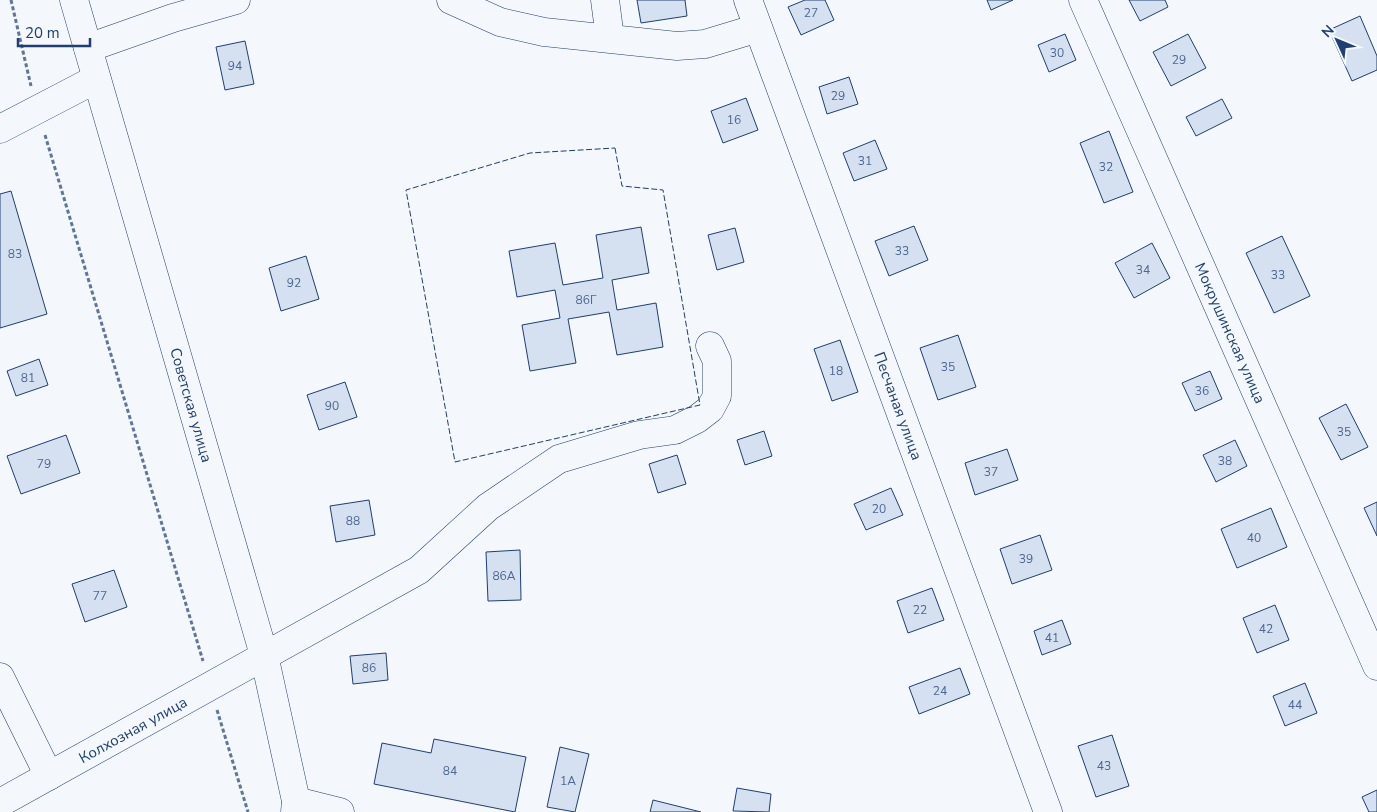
<svg xmlns="http://www.w3.org/2000/svg" width="1377" height="812" font-family="'Nunito Sans',sans-serif">
<style>
.building{fill:#d5e0f0;stroke:#1d3f73}
.lines{fill:none;stroke-linecap:round;stroke-linejoin:round}
.minor-casing{stroke:#1d3f73;stroke-width:29}
.major-casing{stroke:#1d3f73;stroke-width:29}
.path{stroke:#5e769c;stroke-width:3;stroke-dasharray:4 2.5;stroke-linecap:butt}
.minor{stroke:#f4f7fb;stroke-width:28}
.major{stroke:#f4f7fb;stroke-width:28}
.fence{stroke:#1d3f73;stroke-width:1;stroke-dasharray:6 2.5;stroke-linecap:butt}
.labels{text-anchor:middle;stroke-width:4;stroke-linejoin:round;paint-order:stroke}
.number-label{font-size:12px;fill:#4b6792}
.street-label{font-size:15px;fill:#1d3f73;stroke:#f4f7fb}
</style>
<rect width="100%" height="100%" fill="#f4f7fb"/>
<g class="building">
<polygon points="637,0 685,0 687,16 641,23"/>
<polygon points="805,0 825,0 834,20 801,35 788,7"/>
<polygon points="987,0 1013,0 991,10"/>
<polygon points="1129,0 1165,0 1168,7 1140,21"/>
<polygon points="1360,16 1377,56 1377,70 1352,81 1329,30"/>
<polygon points="1065,34 1076,60 1049,72 1038,45"/>
<polygon points="1188,34 1206,68 1171,86 1153,52"/>
<polygon points="245,41 254,84 225,90 216,47"/>
<polygon points="849,77 858,104 827,114 819,87"/>
<polygon points="746,98 758,130 723,143 711,111"/>
<polygon points="1222,99 1232,118 1196,136 1186,117"/>
<polygon points="1109,131 1133,192 1104,203 1080,143"/>
<polygon points="875,140 887,169 854,181 843,153"/>
<polygon points="11,191 47,314 0,328 0,194"/>
<polygon points="914,226 928,260 889,276 875,241"/>
<polygon points="641,227 649,273 612,280 617,310 656,303 663,347 617,355 609,312 568,319 576,363 530,371 522,325 560,318 555,290 517,297 509,251 555,243 563,285 603,278 596,235"/>
<polygon points="735,228 744,262 717,270 708,235"/>
<polygon points="1282,236 1310,296 1274,313 1246,253"/>
<polygon points="1152,243 1170,278 1134,298 1115,263"/>
<polygon points="306,256 319,299 281,311 269,268"/>
<polygon points="958,335 976,387 938,400 920,348"/>
<polygon points="840,340 858,392 832,401 814,349"/>
<polygon points="39,359 48,385 16,396 7,371"/>
<polygon points="1210,371 1222,399 1195,411 1182,383"/>
<polygon points="345,382 357,417 319,430 307,395"/>
<polygon points="1346,404 1368,447 1341,460 1319,418"/>
<polygon points="764,431 772,456 745,465 737,440"/>
<polygon points="66,435 80,473 21,494 7,456"/>
<polygon points="1235,440 1247,466 1216,482 1203,455"/>
<polygon points="1007,449 1018,480 975,495 965,463"/>
<polygon points="677,455 686,484 658,493 649,464"/>
<polygon points="891,488 903,515 866,530 854,504"/>
<polygon points="369,500 375,535 336,542 330,506"/>
<polygon points="1377,502 1377,536 1364,508"/>
<polygon points="1271,508 1287,547 1237,568 1221,529"/>
<polygon points="1040,535 1052,570 1012,584 1000,549"/>
<polygon points="520,550 521,600 488,601 486,552"/>
<polygon points="114,570 127,607 85,622 72,584"/>
<polygon points="932,588 944,620 908,633 897,601"/>
<polygon points="1275,605 1289,640 1257,653 1243,618"/>
<polygon points="1062,620 1071,644 1042,655 1034,631"/>
<polygon points="386,653 388,680 353,684 350,656"/>
<polygon points="960,668 970,694 919,714 909,687"/>
<polygon points="1305,683 1317,713 1285,726 1273,696"/>
<polygon points="1112,735 1129,786 1096,797 1078,746"/>
<polygon points="434,739 526,757 515,812 374,784 382,743 431,753"/>
<polygon points="560,747 589,754 575,812 547,807"/>
<polygon points="737,788 771,794 769,812 733,811"/>
<polygon points="1377,790 1377,812 1369,812 1362,797"/>
<polygon points="653,800 701,812 650,812"/>
</g>
<g class="lines">
<g class="minor-casing">
<g id="minor">
<polyline points="451,0 500,22 544,32 677,46 705,44 758,28"/>
<polyline points="605,0 610,38"/>
<polyline points="748,0 1048,812"/>
<polyline points="1083,0 1377,666"/>
<polyline points="88,48 173,18 236,0"/>
<polyline points="0,129 96,79"/>
<polyline points="0,677 49,776"/>
<polyline points="296,801 340,812"/>
<polyline points="0,803 419,570 488,507 559,459 639,435 675,430 697,419 710,409 717,396 717,361 710,346"/>
</g>
</g>
<g class="major-casing">
<polyline id="major" points="74,0 264,655 296,801 295,812"/>
</g>
<g class="path">
<polyline points="11,0 31,86"/>
<polyline points="45,135 203,661"/>
<polyline points="217,710 248,812"/>
</g>
<use href="#minor" class="minor"/>
<use href="#major" class="major"/>
<polygon class="fence" points="615,148 622,186 663,190 700,405 455,462 406,190 530,153"/>
</g>
<g class="labels">
<g class="number-label">
<text x="811" y="17">27</text>
<text x="1057" y="57">30</text>
<text x="1179" y="64">29</text>
<text x="235" y="70">94</text>
<text x="838" y="100">29</text>
<text x="734" y="124">16</text>
<text x="865" y="165">31</text>
<text x="1106" y="171">32</text>
<text x="902" y="255">33</text>
<text x="15" y="258">83</text>
<text x="1143" y="274">34</text>
<text x="1278" y="279">33</text>
<text x="294" y="287">92</text>
<text x="586" y="304">86Г</text>
<text x="948" y="371">35</text>
<text x="836" y="375">18</text>
<text x="28" y="382">81</text>
<text x="1202" y="395">36</text>
<text x="332" y="410">90</text>
<text x="1344" y="436">35</text>
<text x="1225" y="465">38</text>
<text x="44" y="468">79</text>
<text x="991" y="476">37</text>
<text x="879" y="513">20</text>
<text x="353" y="525">88</text>
<text x="1254" y="542">40</text>
<text x="1026" y="563">39</text>
<text x="504" y="580">86А</text>
<text x="100" y="600">77</text>
<text x="920" y="614">22</text>
<text x="1266" y="633">42</text>
<text x="1052" y="642">41</text>
<text x="369" y="672">86</text>
<text x="940" y="695">24</text>
<text x="1295" y="709">44</text>
<text x="1104" y="770">43</text>
<text x="450" y="775">84</text>
<text x="568" y="785">1А</text>
</g>
<g class="street-label">
<text transform="translate(1230 333) rotate(66)" y="5">Мокрушинская улица</text>
<text transform="translate(191 405) rotate(74)" y="5">Советская улица</text>
<text transform="translate(898 406) rotate(70)" y="5">Песчаная улица</text>
<text transform="translate(133 730) rotate(-29)" y="5">Колхозная улица</text>
</g>
</g>
<g transform="translate(1337 40) rotate(314)" stroke="#f4f7fb" stroke-width="4" paint-order="stroke">
<path d="M0-4L9 19L0 12L-9 19Z" fill="#1d3f73"/>
<text y="-8" font-size="14" font-weight="bold" text-anchor="middle" fill="#1d3f73">N</text>
</g>
<path d="M18 38v8h72v-8" fill="none" stroke="#1d3f73" stroke-width="2.5"/>
<text x="25" y="38" font-size="15" fill="#1d3f73" stroke="#f4f7fb" stroke-width="4" paint-order="stroke">20 m</text>
</svg>
